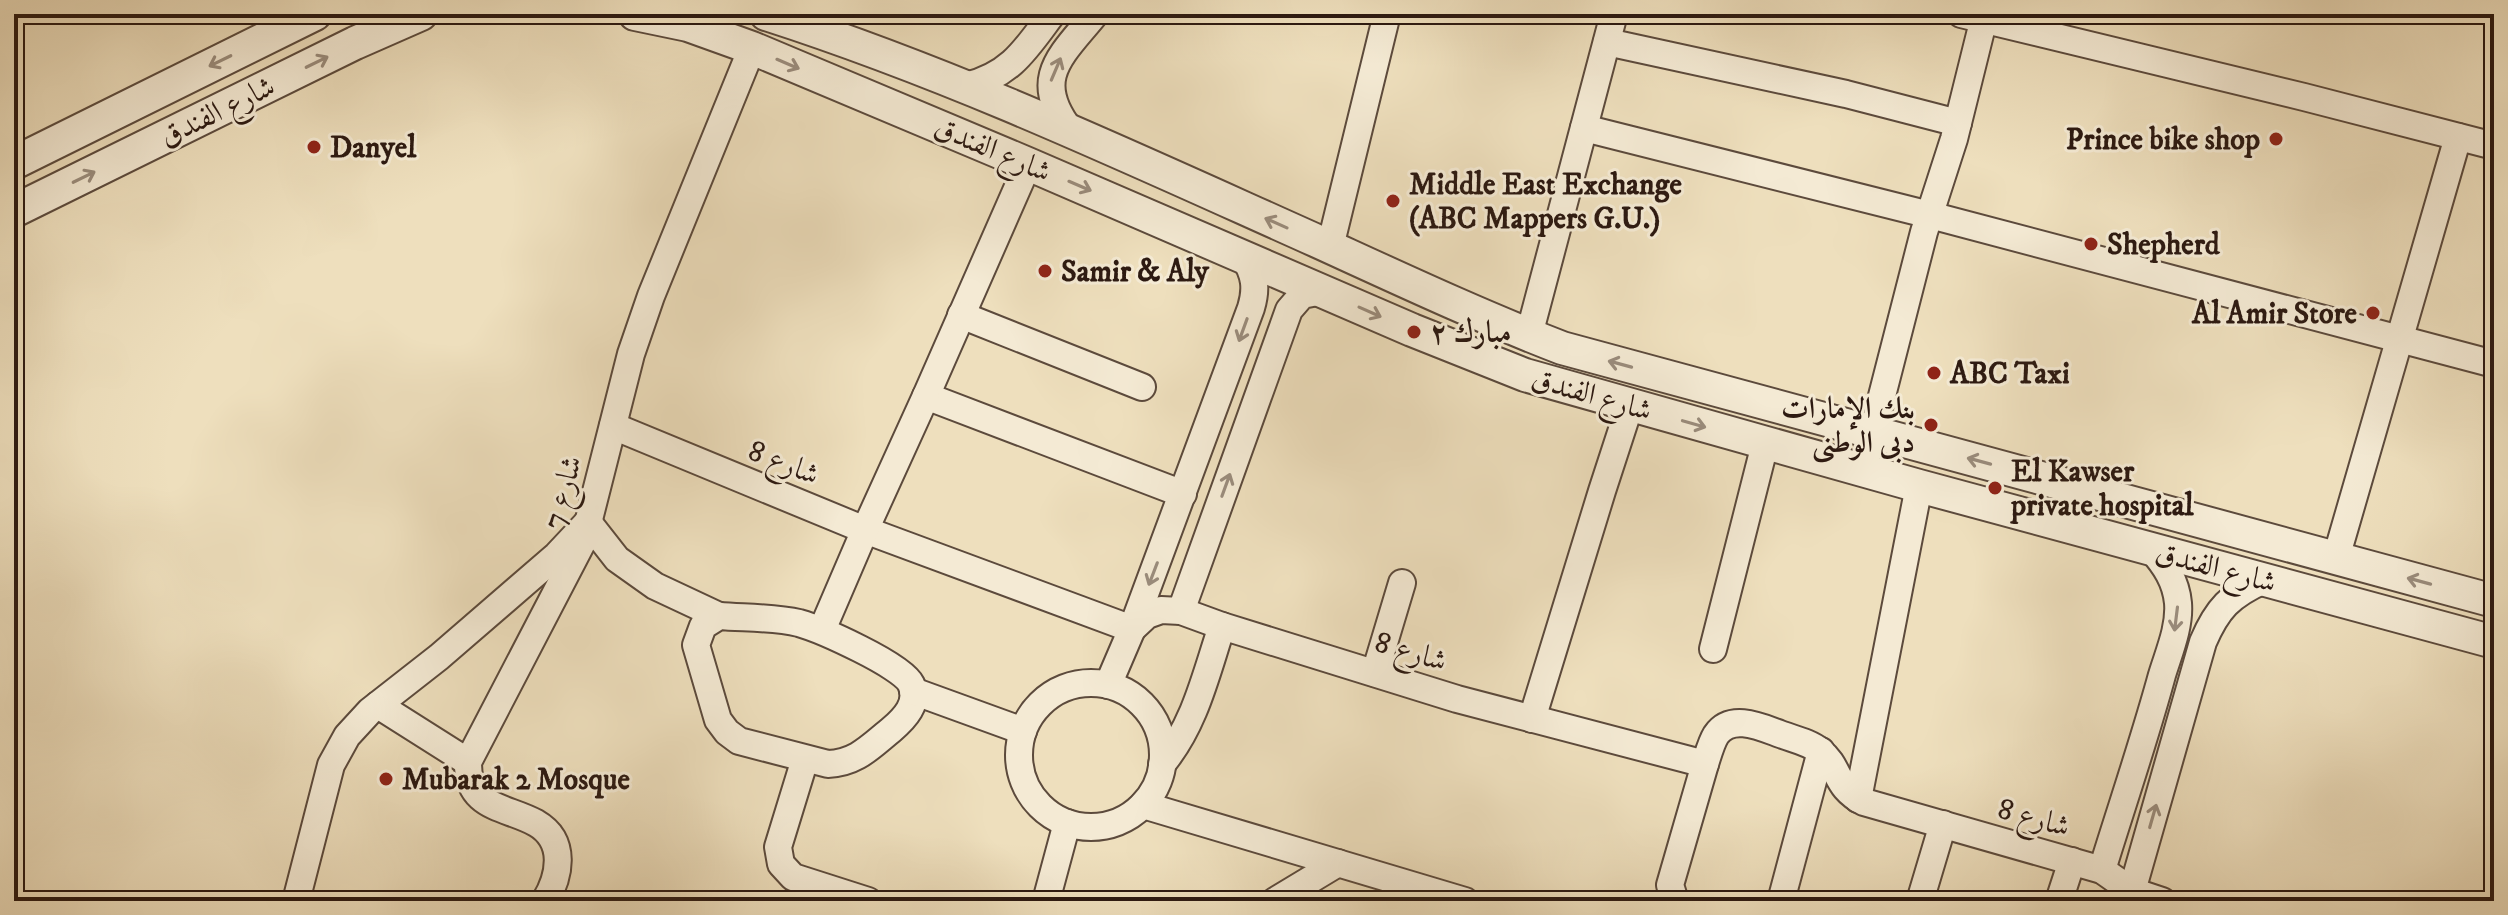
<svg xmlns="http://www.w3.org/2000/svg" width="2508" height="915" font-family="'IM FELL DW Pica',Amiri,serif">
<style>
.lines{fill:none;stroke-linecap:round;stroke-linejoin:round}
.minor-casing{stroke:#5c4a3c;stroke-width:30}
.tertiary-casing{stroke:#5c4a3c;stroke-width:36}
.minor{stroke:#f4ead4;stroke-width:26}
.tertiary{stroke:#f4ead4;stroke-width:32}
.oneway{stroke:#9a8c7c}
.poi-dot{fill:#8f2418;stroke:#f4ead4;stroke-width:3}
.labels{text-anchor:middle;stroke-width:6;stroke-linejoin:round;paint-order:stroke}
.street-label{font-size:30px;fill:#2c1911;stroke:#f4ead4}
.poi-label{font-size:30px;font-weight:bold;fill:#2c1911;stroke:#f4ead4;text-anchor:start}
</style>
<rect width="100%" height="100%" fill="#eedfbd"/>
<filter id="stains"><feTurbulence type="fractalNoise" baseFrequency=".0025" numOctaves="4"/><feColorMatrix values="0 0 0 0 .2 0 0 0 0 .09 0 0 0 0 .02 0 0 0 .5 -.17"/></filter>
<radialGradient id="worn" r=".72"><stop offset=".6" stop-color="#630" stop-opacity="0"/><stop offset="1" stop-color="#630" stop-opacity=".3"/></radialGradient>
<g class="lines">
<g class="minor-casing">
<g id="minor">
<polyline points="1961,14 2304,97 2494,146"/>
<polyline points="1607,42 1846,94 1958,123"/>
<path d="M966 86C1011 75 1026 49 1052 14"/>
<polyline points="1584,128 1930,215 2494,364"/>
<path d="M1070 130C1030 78 1062 55 1095 14"/>
<polyline points="1028,164 926,396 1183,494"/>
<polyline points="1330,247 1387,14"/>
<polyline points="961,315 1142,387"/>
<polyline points="1529,335 1614,14"/>
<path d="M613 426 865 530 1132 629 1147 615 1161 610 1181 611 1222 626 1457 699 1705 764C1708 755 1711 743 1716 735 1731 713 1761 727 1780 734 1793 739 1809 742 1820 751 1841 768 1834 787 1864 802L2102 870 2132 891 2162 901"/>
<polyline points="1863,470 1924,232 1954,139 1985,14"/>
<polyline points="2336,558 2458,137"/>
<polyline points="1181,611 1289,310 1302,295 1322,291"/>
<path d="M719 616C745 618 774 617 799 623 820 629 902 665 911 684 920 703 904 719 891 730 870 747 856 763 828 764L739 741 727 732 718 720 696 645 703 626Z"/>
<polyline points="822,630 865,530 926,396"/>
<polyline points="1713,649 1765,444"/>
<polyline points="1375,673 1402,583"/>
<circle cx="1091" cy="755" r="72"/>
<path d="M1108 685 1132 629 1251 308C1257 288 1255 275 1244 257"/>
<polyline points="913,691 1023,731"/>
<polyline points="378,705 468,762"/>
<polyline points="1532,719 1602,491 1630,405"/>
<polyline points="805,759 778,847 781,864 793,877 868,901"/>
<path d="M1162 764C1195 725 1206 674 1222 626"/>
<polyline points="1858,799 1919,486"/>
<polyline points="1143,805 1465,901"/>
<path d="M2102 870C2122 805 2144 741 2162 675 2169 652 2180 627 2178 603 2176 581 2165 565 2151 549"/>
<path d="M2132 891 2203 642C2217 609 2230 595 2264 580"/>
<polyline points="296,901 331,765 347,736 370,711 439,657 557,555 588,522 617,559 655,586 719,616"/>
<path d="M545 901C560 876 567 841 536 823 505 806 467 809 468 762L584 539 631 354 651 296 752 48"/>
<polyline points="1046,901 1067,823"/>
<polyline points="1275,901 1338,863"/>
<polyline points="1675,901 1670,885 1705,764"/>
<polyline points="1781,901 1821,751"/>
<polyline points="1920,901 1943,824"/>
<polyline points="2059,901 2072,861"/>
</g>
</g>
<g class="tertiary-casing">
<g id="tertiary">
<polyline points="635,14 688,25 752,48 1028,164 1412,330 1525,375 1919,486 2494,642"/>
<path d="M766 14C956 75 1136 160 1317 241 1398 278 1479 316 1562 348L2494 601"/>
<polyline points="14,163 315,14"/>
<polyline points="14,211 355,43 421,14"/>
</g>
</g>
<use href="#minor" class="minor"/>
<use href="#tertiary" class="tertiary"/>
</g>
<defs><path id="oneway-shaft" d="M-6 0H5M1.5-3L5.5 0L1.5 3" fill="none" stroke-width="1.6" stroke-linecap="round" stroke-linejoin="round" transform="scale(2)"/></defs>
<g class="oneway">
<use href="#oneway-shaft" transform="translate(220 61) rotate(154)"/>
<use href="#oneway-shaft" transform="translate(317 62) rotate(-26)"/>
<use href="#oneway-shaft" transform="translate(788 64) rotate(23)"/>
<use href="#oneway-shaft" transform="translate(1056 69) rotate(-67)"/>
<use href="#oneway-shaft" transform="translate(84 177) rotate(-26)"/>
<use href="#oneway-shaft" transform="translate(1080 186) rotate(23)"/>
<use href="#oneway-shaft" transform="translate(1276 223) rotate(-156)"/>
<use href="#oneway-shaft" transform="translate(1370 312) rotate(24)"/>
<use href="#oneway-shaft" transform="translate(1243 330) rotate(110)"/>
<use href="#oneway-shaft" transform="translate(1620 364) rotate(-165)"/>
<use href="#oneway-shaft" transform="translate(1694 424) rotate(16)"/>
<use href="#oneway-shaft" transform="translate(1979 461) rotate(-165)"/>
<use href="#oneway-shaft" transform="translate(1226 485) rotate(-70)"/>
<use href="#oneway-shaft" transform="translate(1153 574) rotate(111)"/>
<use href="#oneway-shaft" transform="translate(2419 581) rotate(-165)"/>
<use href="#oneway-shaft" transform="translate(2176 619) rotate(97)"/>
<use href="#oneway-shaft" transform="translate(2153 816) rotate(-74)"/>
</g>
<g class="poi-dot">
<circle cx="2276" cy="139" r="8"/>
<circle cx="314" cy="147" r="8"/>
<circle cx="1393" cy="201" r="8"/>
<circle cx="2091" cy="244" r="8"/>
<circle cx="1045" cy="271" r="8"/>
<circle cx="2373" cy="313" r="8"/>
<circle cx="1414" cy="332" r="8"/>
<circle cx="1934" cy="373" r="8"/>
<circle cx="1931" cy="425" r="8"/>
<circle cx="1995" cy="488" r="8"/>
<circle cx="386" cy="779" r="8"/>
</g>
<g class="labels">
<g class="street-label">
<text transform="translate(217 111) rotate(-26)" y="10">شارع الفندق</text>
<text transform="translate(993 149) rotate(23)" y="10">شارع الفندق</text>
<text transform="translate(1592 394) rotate(16)" y="10">شارع الفندق</text>
<text transform="translate(784 462) rotate(22)" y="10">شارع 8</text>
<text transform="translate(562 492) rotate(-74)" y="10">شارع 7</text>
<text transform="translate(2216 567) rotate(15)" y="10">شارع الفندق</text>
<text transform="translate(1411 651) rotate(17)" y="10">شارع 8</text>
<text transform="translate(2034 817) rotate(16)" y="10">شارع 8</text>
</g>
<g class="poi-label">
<text x="2260" y="149" text-anchor="end">Prince bike shop</text>
<text x="330" y="157">Danyel</text>
<text x="1409" y="194">Middle East Exchange<tspan x="1409" dy="34">(ABC Mappers G.U.)</tspan></text>
<text x="2107" y="254">Shepherd</text>
<text x="1061" y="281">Samir &amp; Aly</text>
<text x="2357" y="323" text-anchor="end">Al Amir Store</text>
<text x="1430" y="342">مبارك ٢</text>
<text x="1950" y="383">ABC Taxi</text>
<text x="1915" y="418" text-anchor="end">بنك الإمارات<tspan x="1915" dy="34">دبى الوطنى</tspan></text>
<text x="2011" y="481">El Kawser<tspan x="2011" dy="34">private hospital</tspan></text>
<text x="402" y="789">Mubarak 2 Mosque</text>
</g>
</g>
<rect width="2508" height="915" fill="none" stroke="#eedfbd" stroke-width="48"/>
<rect x="16" y="16" width="2476" height="883" fill="none" stroke="#2c1911" stroke-width="4"/>
<rect x="24" y="24" width="2460" height="867" fill="none" stroke="#2c1911" stroke-width="2"/>
<rect width="100%" height="100%" filter="url(#stains)"/>
<rect width="100%" height="100%" fill="url(#worn)"/>
</svg>
